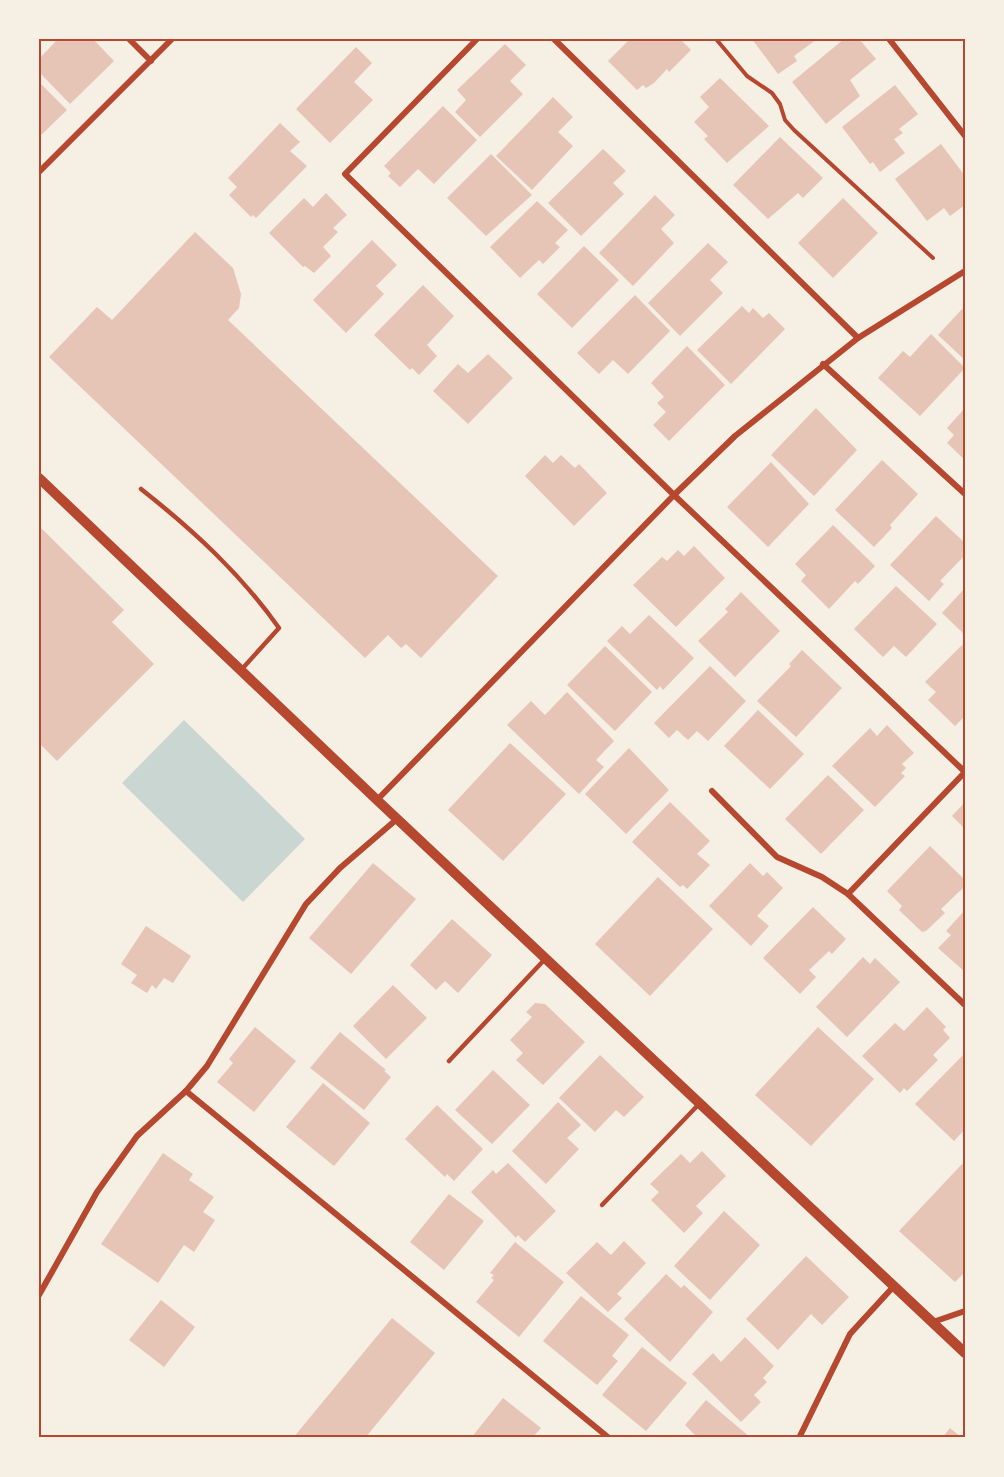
<svg xmlns="http://www.w3.org/2000/svg" width="1004" height="1477" font-family="Poppins,sans-serif">
<style>
.water{fill:#c9d6d2}
.building{fill:#e6c5b7}
.lines{fill:none;stroke-linecap:round;stroke-linejoin:round}
.path{stroke:#b5482f;stroke-width:4}
.service{stroke:#b5482f;stroke-width:4.5}
.minor{stroke:#b5482f;stroke-width:6}
.tertiary{stroke:#b5482f;stroke-width:10}
.neatline{fill:none;stroke:#b5482f;stroke-width:2}
</style>
<rect width="100%" height="100%" fill="#f6efe4"/>
<polygon class="water" points="184,720 305,839 243,902 122,783"/>
<g class="building">
<polygon points="58,39 93,39 114,61 70,104 39,72 39,59"/>
<polygon points="630,39 680,39 691,50 669,72 667,69 654,83 646,88 643,85 637,90 608,61"/>
<polygon points="752,39 817,39 794,56 797,61 778,74"/>
<polygon points="844,39 859,39 876,59 850,80 860,96 826,124 792,82"/>
<polygon points="505,44 526,65 510,81 523,94 480,137 455,112 466,100 457,90"/>
<polygon points="356,47 372,63 354,82 373,100 330,143 296,109"/>
<polygon points="720,78 769,126 727,163 704,139 708,136 694,122 709,107 700,97"/>
<polygon points="39,82 67,110 39,137"/>
<polygon points="895,85 918,114 899,129 903,133 894,139 905,153 880,172 873,162 870,164 842,127"/>
<polygon points="553,97 573,117 558,132 573,146 532,190 496,156"/>
<polygon points="443,106 477,140 434,184 418,169 400,187 388,176 391,173 384,166"/>
<polygon points="280,123 300,142 290,151 307,166 256,218 253,215 251,217 229,195 237,187 228,178"/>
<polygon points="780,137 823,178 803,198 798,193 768,219 733,185"/>
<polygon points="941,144 965,176 965,205 950,216 944,208 927,221 895,179"/>
<polygon points="603,149 626,171 613,183 624,194 581,236 548,203"/>
<polygon points="491,154 532,195 486,236 447,198"/>
<polygon points="326,193 347,215 333,228 338,232 323,247 331,256 314,273 305,266 303,267 269,233 304,198 313,207"/>
<polygon points="655,195 675,215 661,229 674,243 633,286 599,253"/>
<polygon points="843,198 878,233 833,278 798,243"/>
<polygon points="537,201 568,230 555,243 560,247 543,264 539,260 520,278 490,247"/>
<polygon points="195,232 233,268 241,294 239,308 228,320 498,576 421,658 406,644 401,648 388,635 365,658 49,357 97,307 112,320"/>
<polygon points="372,240 397,265 376,286 384,294 346,333 313,300"/>
<polygon points="708,243 728,262 710,280 723,293 680,336 648,303"/>
<polygon points="584,246 619,280 572,328 537,294"/>
<polygon points="423,285 454,316 427,345 437,356 419,375 412,368 410,370 374,335"/>
<polygon points="635,295 670,331 628,374 613,360 599,374 577,353"/>
<polygon points="742,306 749,313 753,308 763,318 769,313 785,329 731,384 697,350"/>
<polygon points="962,309 965,311 965,360 938,335"/>
<polygon points="931,334 965,368 920,416 878,378 903,351 910,357"/>
<polygon points="687,346 725,385 669,441 653,425 666,412 657,403 664,397 651,383"/>
<polygon points="488,354 513,378 468,424 433,391 458,364 468,373"/>
<polygon points="816,408 857,450 814,496 771,455"/>
<polygon points="965,408 965,460 947,443 954,435 947,428"/>
<polygon points="545,455 553,463 561,455 575,468 579,464 607,493 574,526 525,476"/>
<polygon points="882,460 918,494 890,525 892,528 874,547 835,510"/>
<polygon points="771,462 809,504 768,547 727,507"/>
<polygon points="936,516 965,543 965,555 940,581 944,584 929,601 890,565"/>
<polygon points="833,525 875,566 858,584 855,581 829,609 801,581 806,575 795,564"/>
<polygon points="39,526 124,610 112,622 154,664 57,761 39,743"/>
<polygon points="694,546 725,578 676,627 633,585 662,557 667,561 678,550 684,556"/>
<polygon points="896,586 937,624 906,657 894,646 883,657 854,629"/>
<polygon points="965,588 965,635 942,613"/>
<polygon points="741,592 780,631 735,677 698,641 728,612 725,609"/>
<polygon points="649,615 694,658 663,690 660,686 657,690 607,641 622,626 630,634"/>
<polygon points="962,645 965,647 965,716 955,726 928,700 936,692 925,682"/>
<polygon points="605,646 652,692 615,731 567,685"/>
<polygon points="802,650 842,688 796,737 757,701 791,666 789,664"/>
<polygon points="710,666 746,701 708,741 697,731 688,740 677,730 669,738 654,723"/>
<polygon points="567,692 614,741 596,760 604,767 579,794 507,725 531,701 545,715"/>
<polygon points="758,710 804,754 770,789 724,746"/>
<polygon points="887,725 914,753 902,764 906,768 901,773 905,776 875,807 832,766 870,728 877,736"/>
<polygon points="510,743 566,794 503,861 448,810"/>
<polygon points="629,748 669,790 626,834 585,794"/>
<polygon points="828,775 864,810 821,854 785,819"/>
<polygon points="670,802 710,841 697,854 710,865 687,889 683,885 680,887 632,842"/>
<polygon points="965,802 965,829 952,816"/>
<polygon points="930,846 965,880 965,886 941,909 945,913 926,931 922,932 899,910 902,906 887,891"/>
<polygon points="373,863 416,899 351,974 309,938"/>
<polygon points="750,863 763,876 767,872 783,888 757,916 769,926 751,946 709,906"/>
<polygon points="658,877 713,929 650,996 595,944"/>
<polygon points="813,907 846,939 832,954 829,951 809,970 816,977 800,994 763,958"/>
<polygon points="965,910 965,972 938,948 951,935 946,931"/>
<polygon points="452,919 492,955 458,993 445,981 436,990 410,965"/>
<polygon points="146,926 191,956 173,983 164,978 156,989 152,985 147,993 131,983 137,975 121,964"/>
<polygon points="863,957 870,964 875,958 900,982 847,1037 816,1007"/>
<polygon points="393,985 427,1018 386,1059 353,1026"/>
<polygon points="535,1003 545,1004 585,1042 543,1085 516,1060 523,1053 510,1040 532,1017 526,1012"/>
<polygon points="927,1007 946,1027 943,1030 950,1038 933,1055 938,1060 907,1091 904,1088 900,1093 862,1056 895,1023 904,1031"/>
<polygon points="255,1027 296,1061 254,1112 217,1082 233,1063 229,1059"/>
<polygon points="818,1027 874,1079 811,1146 755,1095"/>
<polygon points="340,1032 386,1070 384,1071 391,1077 364,1110 310,1068"/>
<polygon points="965,1053 965,1129 954,1141 915,1104"/>
<polygon points="600,1055 644,1097 624,1117 616,1110 595,1132 559,1098"/>
<polygon points="493,1070 530,1105 492,1144 455,1110"/>
<polygon points="323,1083 370,1123 334,1166 286,1127"/>
<polygon points="558,1102 581,1125 567,1138 579,1149 546,1184 512,1151"/>
<polygon points="437,1105 483,1149 454,1181 447,1174 445,1177 405,1139"/>
<polygon points="702,1151 726,1176 696,1206 703,1213 684,1233 651,1200 659,1192 650,1184 681,1154 690,1163"/>
<polygon points="163,1153 193,1174 189,1180 214,1197 203,1212 215,1220 194,1252 184,1245 158,1283 101,1244"/>
<polygon points="508,1163 556,1211 525,1242 518,1235 516,1238 471,1192 493,1170 496,1174"/>
<polygon points="962,1164 965,1166 965,1272 955,1282 899,1231"/>
<polygon points="449,1194 484,1221 444,1270 410,1242"/>
<polygon points="724,1211 760,1245 710,1300 674,1266"/>
<polygon points="624,1241 646,1263 617,1294 622,1298 608,1312 566,1273 597,1242 611,1255"/>
<polygon points="515,1242 564,1282 519,1337 476,1302 494,1280 491,1278 494,1275 490,1273"/>
<polygon points="806,1256 849,1297 822,1325 811,1314 778,1350 746,1319"/>
<polygon points="666,1274 681,1288 684,1285 713,1312 670,1362 624,1319"/>
<polygon points="581,1296 629,1335 612,1356 618,1361 597,1385 543,1341"/>
<polygon points="161,1300 195,1327 164,1367 129,1340"/>
<polygon points="392,1318 435,1353 365,1438 293,1438"/>
<polygon points="745,1337 774,1366 763,1378 767,1382 754,1395 761,1402 741,1422 692,1374 713,1353 721,1362"/>
<polygon points="642,1347 687,1383 646,1431 602,1395"/>
<polygon points="503,1398 541,1428 532,1438 471,1438"/>
<polygon points="706,1400 751,1438 698,1438 685,1425"/>
<polygon points="950,1428 962,1438 942,1438"/>
</g>
<g class="lines">
<polyline class="path" points="716,39 747,76 772,93 780,104 785,120 794,130 933,258"/>
<g class="service">
<path d="M141 489C193 530 240 573 279 628L242 669"/>
<polyline points="449,1061 546,958"/>
<polyline points="602,1205 700,1103"/>
</g>
<g class="minor">
<polyline points="129,39 151,61"/>
<polyline points="477,39 345,174 674,495 965,772 848,894 965,1005"/>
<polyline points="554,39 858,338"/>
<polyline points="889,39 965,136"/>
<polyline points="39,172 172,39"/>
<polyline points="823,364 965,494"/>
<polyline points="712,791 777,857 822,877 848,894"/>
<polyline points="377,800 674,495 735,436 858,338 965,271"/>
<polyline points="186,1091 609,1438"/>
<polyline points="39,1295 97,1192 137,1136 186,1091 207,1066 306,904 340,868 397,819"/>
<polyline points="933,1322 965,1311"/>
<polyline points="799,1438 850,1334 894,1286"/>
</g>
<polyline class="tertiary" points="39,478 377,800 965,1353"/>
</g>
<rect width="1004" height="1477" fill="none" stroke="#f6efe4" stroke-width="81"/>
<rect x="40" y="40" width="924" height="1396" class="neatline"/>
</svg>
